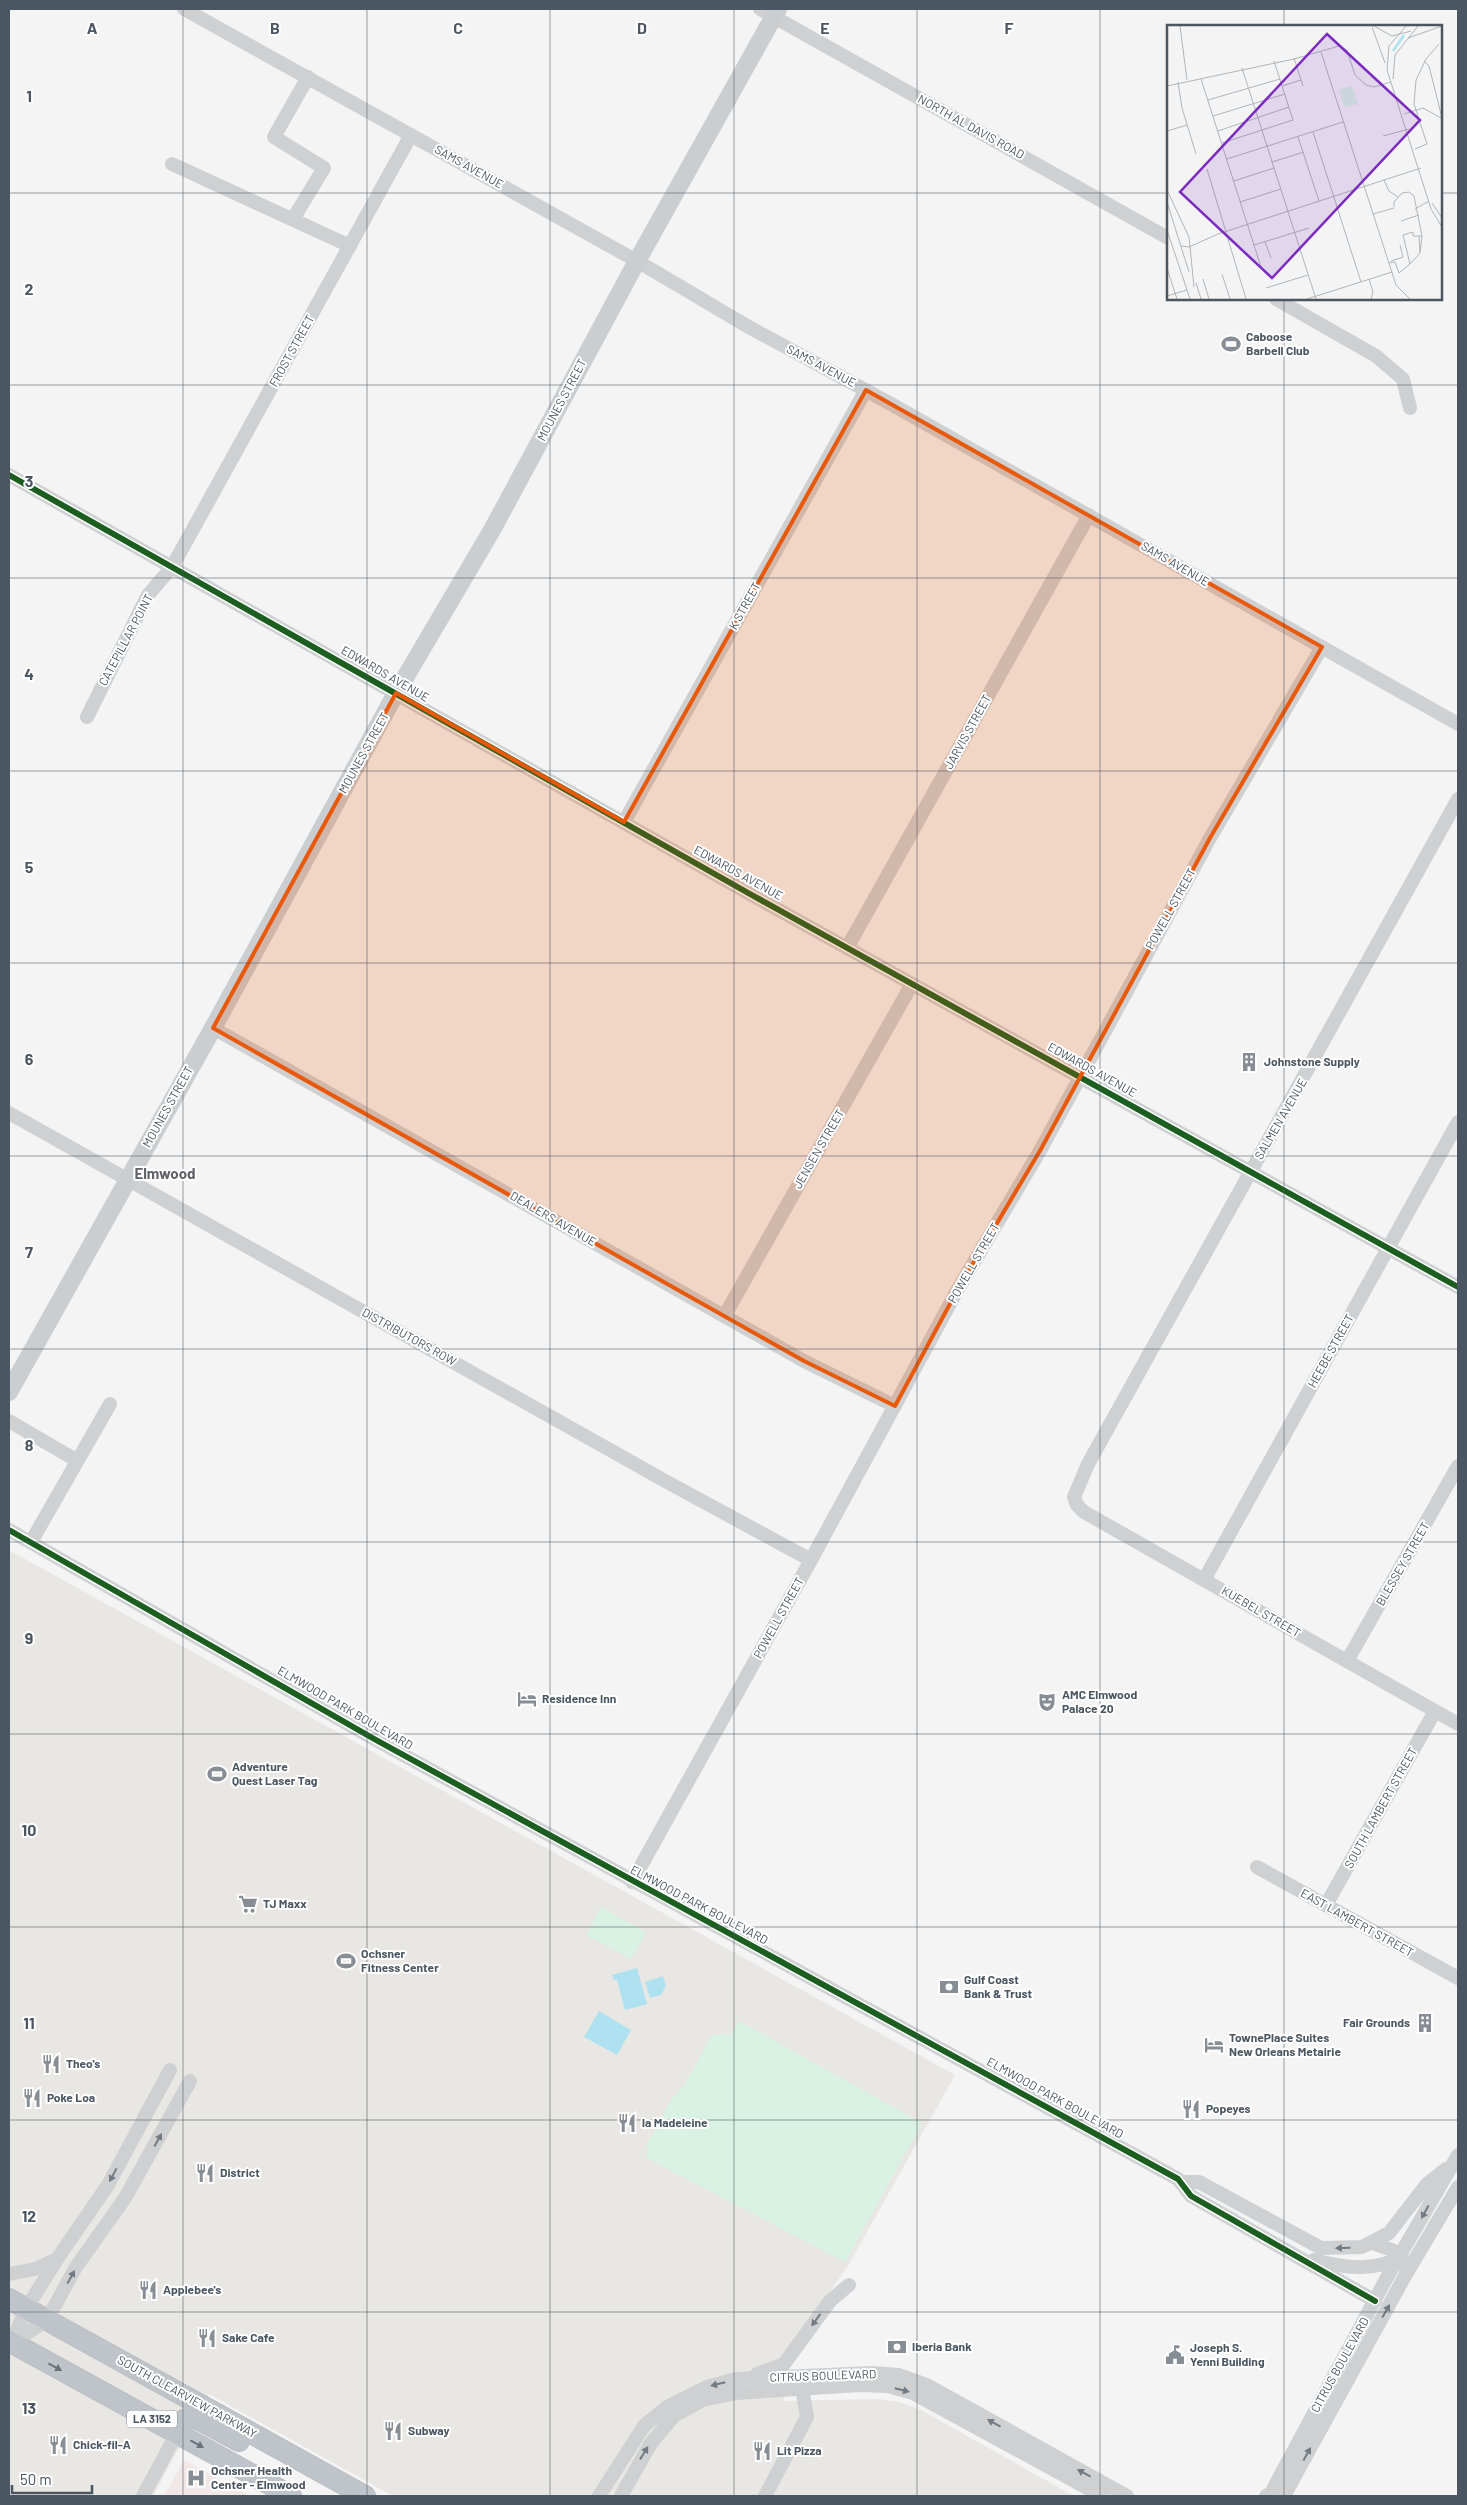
<svg xmlns="http://www.w3.org/2000/svg" width="1467" height="2505" font-family="Barlow,sans-serif">
<style>
.commercial{fill:#e8e7e3}
.medical{fill:#f1e7e6}
.green{fill:#d9f2e3}
.water{fill:#aee2f0}
.lines{fill:none;stroke-linecap:round;stroke-linejoin:round}
.highway-casing{stroke:#b9bec3;stroke-width:22}
.minor{stroke:#ced0d2;stroke-width:14}
.major{stroke:#caced1;stroke-width:18}
.highway{stroke:#bec4c9;stroke-width:20}
.cycleway-casing{stroke:#fff;stroke-width:9}
.cycleway{stroke:#1b5e20;stroke-width:6}
.oneway{fill:#727b83}
.oneway2{fill:#67727b}
.marked{fill:#e8590c;fill-opacity:0.2;stroke:#e8590c;stroke-width:4;stroke-linejoin:round}
.grid{fill:none;stroke:#4a5661;stroke-width:1;stroke-opacity:0.55}
.labels{text-anchor:middle;stroke-width:4;stroke-linejoin:round;paint-order:stroke}
.shield{fill:#fff;stroke:#808990;stroke-width:1}
.shield-label{font-size:11px;font-weight:bold;fill:#4a5661}
.street-label{font-size:12px;fill:#4a5661;stroke:#fff}
.poi-label{font-size:12px;font-weight:bold;fill:#4a5661;stroke:#fff;text-anchor:start}
.quarter-label{font-size:15px;font-weight:bold;fill:#5f6368;stroke:#fff}
.inset-river{fill:none;stroke:#aee2f0;stroke-width:2.5}
.inset-road{fill:none;stroke:#b0b5b9;stroke-width:1}
.view{fill:#7b2cbf;fill-opacity:0.15;stroke:#7b2cbf;stroke-width:2.5}
.inset-edge{fill:none;stroke:#4a5661;stroke-width:2.5}
.grid-label{font-size:16px;text-anchor:middle;font-weight:bold;fill:#4a5661;stroke:#fff;stroke-width:4;stroke-linejoin:round;paint-order:stroke}
</style>
<rect width="100%" height="100%" fill="#f4f4f4"/>
<polygon class="commercial" points="9,1550 955,2075 848,2266 781,2360 784,2401 876,2399 900,2402 921,2410 1074,2496 393,2496 209,2394 153,2496 9,2496"/>
<polygon class="medical" points="184,2460 250,2496 164,2496"/>
<g class="green">
<polygon points="601,1907 646,1932 631,1959 586,1935"/>
<polygon points="739,2021 922,2123 845,2262 645,2157 649,2149 646,2146 671,2100 683,2087 712,2035 731,2034"/>
</g>
<g class="water">
<polygon points="637,1968 647,2004 625,2010 617,1980 614,1980 612,1975"/>
<polygon points="663,1976 666,1986 661,1995 650,1998 645,1982"/>
<polygon points="599,2011 631,2030 617,2055 584,2037"/>
</g>
<g class="lines">
<g class="highway-casing">
<g id="highway">
<polyline points="9,2299 365,2496"/>
<polyline points="9,2341 291,2496"/>
<polyline points="177,2433 184,2420 194,2417 239,2441"/>
</g>
</g>
<g class="minor">
<polyline points="184,9 637,261 747,326 891,404 1458,724"/>
<polyline points="760,9 1168,238"/>
<polyline points="172,164 350,246"/>
<polyline points="293,219 324,168 274,137 308,77"/>
<polyline points="1276,299 1376,356 1403,379 1410,408"/>
<polyline points="9,475 750,894 1458,1287"/>
<polyline points="87,717 148,595 172,567 411,135"/>
<path d="M1458 799C1336 1021 1210 1241 1088 1464L1074 1497 1077 1505 1084 1512 1458 1724"/>
<polyline points="624,822 866,390"/>
<polyline points="847,948 1089,515"/>
<polyline points="213,1028 804,1361 895,1406"/>
<polyline points="9,1113 667,1482 811,1560"/>
<polyline points="725,1315 912,984"/>
<polyline points="9,1421 76,1460"/>
<polyline points="9,1530 376,1740 1178,2179 1191,2196 1375,2301"/>
<polyline points="31,1542 110,1404"/>
<polyline points="1204,1580 1458,1122"/>
<polyline points="1347,1661 1458,1466"/>
<polyline points="1257,1867 1458,1978"/>
<polyline points="632,1882 811,1560 958,1289 1041,1149 1210,838 1322,647"/>
<polyline points="1326,1905 1435,1711"/>
<polyline points="1182,2182 1199,2182 1321,2248 1362,2247 1389,2233 1427,2184 1446,2169"/>
<polyline points="1372,2243 1392,2250 1403,2265"/>
<path d="M1314 2260C1344 2268 1373 2272 1402 2257"/>
<polyline points="9,2274 35,2269 57,2259 108,2185 170,2070"/>
<polyline points="12,2343 47,2320 76,2267 125,2198 190,2081"/>
<polyline points="11,2344 26,2309 57,2259"/>
<polyline points="757,2374 784,2364 830,2301 849,2285"/>
<polyline points="143,2496 177,2433"/>
<polyline points="599,2496 644,2426 667,2407 707,2387 736,2379 872,2373 899,2375 927,2385 1127,2496"/>
<polyline points="621,2496 651,2443 675,2415 703,2400 736,2393 859,2385 888,2386 913,2393 1102,2496"/>
<polyline points="765,2496 807,2417 802,2388"/>
<polyline points="1266,2496 1271,2493 1385,2281 1458,2155"/>
<polyline points="1284,2496 1405,2276 1458,2187"/>
</g>
<polyline class="major" points="9,1392 213,1028 396,693 492,530 637,261 778,9"/>
<use href="#highway" class="highway"/>
<g class="cycleway-casing">
<g id="cycleway">
<polyline points="9,475 750,894 1458,1287"/>
<polyline points="9,1530 376,1740 1178,2179 1191,2196 1375,2301"/>
</g>
</g>
<use href="#cycleway" class="cycleway"/>
</g>
<defs><path id="oneway-solid" d="M-6-.8H1V-3.2L6.5 0L1 3.2V.8H-6Z" transform="scale(1.25)"/></defs>
<g class="oneway">
<use href="#oneway-solid" transform="translate(158 2140) rotate(-61)"/>
<use href="#oneway-solid" transform="translate(113 2175) rotate(118)"/>
<use href="#oneway-solid" transform="translate(1425 2212) rotate(119)"/>
<use href="#oneway-solid" transform="translate(1343 2248) rotate(178)"/>
<use href="#oneway-solid" transform="translate(71 2277) rotate(-61)"/>
<use href="#oneway-solid" transform="translate(1386 2311) rotate(-61)"/>
<use href="#oneway-solid" transform="translate(816 2320) rotate(126)"/>
<use href="#oneway-solid" transform="translate(718 2384) rotate(166)"/>
<use href="#oneway-solid" transform="translate(902 2390) rotate(14)"/>
<use href="#oneway-solid" transform="translate(994 2423) rotate(-151)"/>
<use href="#oneway-solid" transform="translate(644 2453) rotate(-58)"/>
<use href="#oneway-solid" transform="translate(1307 2454) rotate(-61)"/>
<use href="#oneway-solid" transform="translate(1084 2473) rotate(-151)"/>
</g>
<g class="oneway2">
<use href="#oneway-solid" transform="translate(55 2367) rotate(29)"/>
<use href="#oneway-solid" transform="translate(197 2444) rotate(29)"/>
</g>
<path class="marked" d="M866 390 1322 647 1210 838 1041 1149 958 1289 895 1406 804 1361 213 1028 396 693 624 822Z"/>
<path class="grid" d="M183 9V2496M367 9V2496M550 9V2496M734 9V2496M917 9V2496M1100 9V2496M1284 9V26M9 193H1168M1441 193H1458M1284 299V2496M9 385H1458M9 578H1458M9 771H1458M9 963H1458M9 1156H1458M9 1349H1458M9 1542H1458M9 1734H1458M9 1927H1458M9 2120H1458M9 2312H1458"/>
<defs>
<g id="stadium-bare" transform="scale(1.5)"><path d="M0-5a6.5 5 0 1 0 0 10a6.5 5 0 1 0 0-10ZM-3.5-1.8h7v3.6h-7Z" fill="#868d94" stroke="#fff" stroke-width="2.5" paint-order="stroke"/></g>
<g id="building-bare" transform="scale(1.5)"><path d="M-4-6H4V6H1V3H-1V6H-4ZM-2.5-4.3h1.7v1.8h-1.7ZM.8-4.3h1.7v1.8H.8ZM-2.5-1h1.7V.8h-1.7ZM.8-1h1.7V.8H.8Z" fill="#868d94" stroke="#fff" stroke-width="2.5" paint-order="stroke"/></g>
<g id="hotel-bare" transform="scale(1.5)"><path d="M-6-4.5h1.5V1H6V5H4.5V3h-9V5H-6ZM-4 0a1.8 1.8 0 1 1 3.6 0ZM.5 0V-2.5h3Q6-2.5 6 0Z" fill="#868d94" stroke="#fff" stroke-width="2.5" paint-order="stroke"/></g>
<g id="theatre-bare" transform="scale(1.5)"><path d="M-5-5.5Q0-4 5-5.5V0Q5 5 0 6Q-5 5-5 0ZM-3.3-2.5H-1v1.5H-3.3ZM1-2.5H3.3v1.5H1ZM-2.8 1Q0 5.5 2.8 1Z" fill="#868d94" stroke="#fff" stroke-width="2.5" paint-order="stroke"/></g>
<g id="supermarket-bare" transform="scale(1.5)"><path d="M-6-5.5h2.5l.6 2H6L4.5 2H-2.5L-4.4-4H-6ZM-1.5 3.2a1.3 1.3 0 1 0 .1 0ZM3 3.2a1.3 1.3 0 1 0 .1 0Z" fill="#868d94" stroke="#fff" stroke-width="2.5" paint-order="stroke"/></g>
<g id="bank-bare" transform="scale(1.5)"><path d="M-6-4H6V4H-6ZM0-2.3a2.3 2.3 0 1 0 0 4.6a2.3 2.3 0 1 0 0-4.6Z" fill="#868d94" stroke="#fff" stroke-width="2.5" paint-order="stroke"/></g>
<g id="restaurant-bare" transform="scale(1.5)"><path d="M-5-6h1v4h1v-4h1v4h1v-4h1v5L-1.5 .5V6h-2V.5L-5-1ZM5-6V6H3V1.5H1.5Q1.5-4 5-6Z" fill="#868d94" stroke="#fff" stroke-width="2.5" paint-order="stroke"/></g>
<g id="civic-bare" transform="scale(1.5)"><path d="M-.6-6.5H3V-4.5H.6V-3L4-1V1h2V6H-6V1h2V-1L-.6-3ZM-1.2 2.5V6h2.4V2.5Z" fill="#868d94" stroke="#fff" stroke-width="2.5" paint-order="stroke"/></g>
<g id="hospital-bare" transform="scale(1.5)"><path d="M-5-5h3v3.5h4V-5h3V5h-3V1.5h-4V5h-3Z" fill="#868d94" stroke="#fff" stroke-width="2.5" paint-order="stroke"/></g>
</defs>
<g fill-rule="evenodd">
<use href="#stadium-bare" x="1231" y="344"/>
<use href="#building-bare" x="1249" y="1062"/>
<use href="#hotel-bare" x="527" y="1699"/>
<use href="#theatre-bare" x="1047" y="1702"/>
<use href="#stadium-bare" x="217" y="1774"/>
<use href="#supermarket-bare" x="248" y="1904"/>
<use href="#stadium-bare" x="346" y="1961"/>
<use href="#bank-bare" x="949" y="1987"/>
<use href="#building-bare" x="1425" y="2023"/>
<use href="#hotel-bare" x="1214" y="2045"/>
<use href="#restaurant-bare" x="51" y="2064"/>
<use href="#restaurant-bare" x="32" y="2098"/>
<use href="#restaurant-bare" x="1191" y="2109"/>
<use href="#restaurant-bare" x="627" y="2123"/>
<use href="#restaurant-bare" x="205" y="2173"/>
<use href="#restaurant-bare" x="148" y="2290"/>
<use href="#restaurant-bare" x="207" y="2338"/>
<use href="#bank-bare" x="897" y="2347"/>
<use href="#civic-bare" x="1175" y="2355"/>
<use href="#restaurant-bare" x="393" y="2431"/>
<use href="#restaurant-bare" x="58" y="2445"/>
<use href="#restaurant-bare" x="762" y="2451"/>
<use href="#hospital-bare" x="196" y="2478"/>
</g>
<g class="labels">
<rect class="shield" x="127" y="2410.5" width="50" height="17" rx="4"/>
<g class="shield-label">
<text x="152" y="2423">LA 3152</text>
</g>
<g class="street-label">
<text transform="translate(971 127) rotate(29)" y="4">NORTH AL DAVIS ROAD</text>
<text transform="translate(469 167) rotate(29)" y="4">SAMS AVENUE</text>
<text transform="translate(292 351) rotate(-61)" y="4">FROST STREET</text>
<text transform="translate(821 366) rotate(28)" y="4">SAMS AVENUE</text>
<text transform="translate(562 400) rotate(-62)" y="4">MOUNES STREET</text>
<text transform="translate(1175 564) rotate(30)" y="4">SAMS AVENUE</text>
<text transform="translate(745 606) rotate(-61)" y="4">K STREET</text>
<text transform="translate(126 640) rotate(-62)" y="4">CATEPILLAR POINT</text>
<text transform="translate(385 674) rotate(30)" y="4">EDWARDS AVENUE</text>
<text transform="translate(968 732) rotate(-61)" y="4">JARVIS STREET</text>
<text transform="translate(364 753) rotate(-61)" y="4">MOUNES STREET</text>
<text transform="translate(738 873) rotate(29)" y="4">EDWARDS AVENUE</text>
<text transform="translate(1171 909) rotate(-61)" y="4">POWELL STREET</text>
<text transform="translate(1092 1070) rotate(29)" y="4">EDWARDS AVENUE</text>
<text transform="translate(168 1107) rotate(-61)" y="4">MOUNES STREET</text>
<text transform="translate(1281 1119) rotate(-60)" y="4">SALMEN AVENUE</text>
<text transform="translate(819 1149) rotate(-60)" y="4">JENSEN STREET</text>
<text transform="translate(553 1219) rotate(30)" y="4">DEALERS AVENUE</text>
<text transform="translate(974 1263) rotate(-60)" y="4">POWELL STREET</text>
<text transform="translate(409 1337) rotate(29)" y="4">DISTRIBUTORS ROW</text>
<text transform="translate(1331 1351) rotate(-61)" y="4">HEEBE STREET</text>
<text transform="translate(1403 1564) rotate(-60)" y="4">BLESSEY STREET</text>
<text transform="translate(1261 1612) rotate(30)" y="4">KUEBEL STREET</text>
<text transform="translate(779 1618) rotate(-61)" y="4">POWELL STREET</text>
<text transform="translate(345 1708) rotate(30)" y="4">ELMWOOD PARK BOULEVARD</text>
<text transform="translate(1381 1808) rotate(-61)" y="4">SOUTH LAMBERT STREET</text>
<text transform="translate(699 1905) rotate(28)" y="4">ELMWOOD PARK BOULEVARD</text>
<text transform="translate(1357 1923) rotate(29)" y="4">EAST LAMBERT STREET</text>
<text transform="translate(1055 2098) rotate(29)" y="4">ELMWOOD PARK BOULEVARD</text>
<text transform="translate(1340 2365) rotate(-61)" y="4">CITRUS BOULEVARD</text>
<text transform="translate(823 2376) rotate(-2)" y="4">CITRUS BOULEVARD</text>
<text transform="translate(187 2397) rotate(29)" y="4">SOUTH CLEARVIEW PARKWAY</text>
</g>
<g class="poi-label">
<text x="1246" y="341">Caboose<tspan x="1246" dy="14">Barbell Club</tspan></text>
<text x="1264" y="1066">Johnstone Supply</text>
<text x="1062" y="1699">AMC Elmwood<tspan x="1062" dy="14">Palace 20</tspan></text>
<text x="542" y="1703">Residence Inn</text>
<text x="232" y="1771">Adventure<tspan x="232" dy="14">Quest Laser Tag</tspan></text>
<text x="263" y="1908">TJ Maxx</text>
<text x="361" y="1958">Ochsner<tspan x="361" dy="14">Fitness Center</tspan></text>
<text x="964" y="1984">Gulf Coast<tspan x="964" dy="14">Bank &amp; Trust</tspan></text>
<text x="1410" y="2027" text-anchor="end">Fair Grounds</text>
<text x="1229" y="2042">TownePlace Suites<tspan x="1229" dy="14">New Orleans Metairie</tspan></text>
<text x="66" y="2068">Theo's</text>
<text x="47" y="2102">Poke Loa</text>
<text x="1206" y="2113">Popeyes</text>
<text x="642" y="2127">la Madeleine</text>
<text x="220" y="2177">District</text>
<text x="163" y="2294">Applebee's</text>
<text x="222" y="2342">Sake Cafe</text>
<text x="912" y="2351">Iberia Bank</text>
<text x="1190" y="2352">Joseph S.<tspan x="1190" dy="14">Yenni Building</tspan></text>
<text x="408" y="2435">Subway</text>
<text x="73" y="2449">Chick-fil-A</text>
<text x="777" y="2455">Lit Pizza</text>
<text x="211" y="2475">Ochsner Health<tspan x="211" dy="14">Center - Elmwood</tspan></text>
</g>
<g class="quarter-label">
<text x="165" y="1179">Elmwood</text>
</g>
</g>
<g transform="translate(1167 25)">
<rect width="275" height="275" fill="#f4f4f4"/>
<path d="M185 61 191 79 177 82 172 65Z" fill="#d9f2e3"/>
<path class="inset-river" d="M226 26 237 10"/>
<path class="inset-road" d="M13 1 20 55M207 1 225 11 244 6M239 1 222 21 220 45 264 184 275 202M205 2 218 38M241 13 275 1M154 27 229 260 243 274M127 33 136 61M257 36 262 41 275 93M75 43 149 274M34 54 94 242M226 54 228 30 251 1M11 57 15 83 29 129M0 61 127 34 172 21 180 25 188 50 199 60 207 62 224 57M115 61 134 55M41 75 113 54M237 89 256 83 274 93M46 91 118 69M0 106 20 100M51 106 122 82M146 107 194 257M216 111 242 104M131 112 152 176M55 118 126 95 107 36M248 124 260 119 247 79 249 55 259 34 272 19M60 134 176 97M105 137 137 127M40 144 79 274M217 155 222 166 231 172M67 156 107 143M0 165 22 212 27 262M0 177 22 247M73 177 114 164M265 178 275 193M227 182V177L235 168 242 167 247 171 255 211 253 228M248 184 262 176M206 189 227 183M234 196 252 190M0 205 23 274M252 211 253 227M98 217 104 233M87 220 142 203M14 221 22 222 51 209 254 143M253 228 243 239 236 210 246 207V211H255M224 236 236 232 233 220M222 238 228 237 232 248 243 239M0 243 10 274M55 249 63 274M36 254 42 274M202 254 206 267 204 274M29 258 34 274M99 263 141 250M0 271 20 265M140 274 225 247"/>
<path class="view" d="M160 9 253 95 105 253 13 167Z"/>
<rect width="275" height="275" class="inset-edge"/>
</g>
<g class="grid-label">
<text x="92" y="34">A</text>
<text x="275" y="34">B</text>
<text x="458" y="34">C</text>
<text x="642" y="34">D</text>
<text x="825" y="34">E</text>
<text x="1009" y="34">F</text>
<text x="29" y="102">1</text>
<text x="29" y="295">2</text>
<text x="29" y="487">3</text>
<text x="29" y="680">4</text>
<text x="29" y="873">5</text>
<text x="29" y="1065">6</text>
<text x="29" y="1258">7</text>
<text x="29" y="1451">8</text>
<text x="29" y="1644">9</text>
<text x="29" y="1836">10</text>
<text x="29" y="2029">11</text>
<text x="29" y="2222">12</text>
<text x="29" y="2414">13</text>
</g>
<rect width="1467" height="2505" fill="none" stroke="#4a5661" stroke-width="20"/>
<path d="M12 2485v8h80v-8" fill="none" stroke="#4a5661" stroke-width="2.5"/>
<text x="20" y="2485" font-size="15" fill="#4a5661" stroke="#ffffff" stroke-width="4" paint-order="stroke">50 m</text>
</svg>
